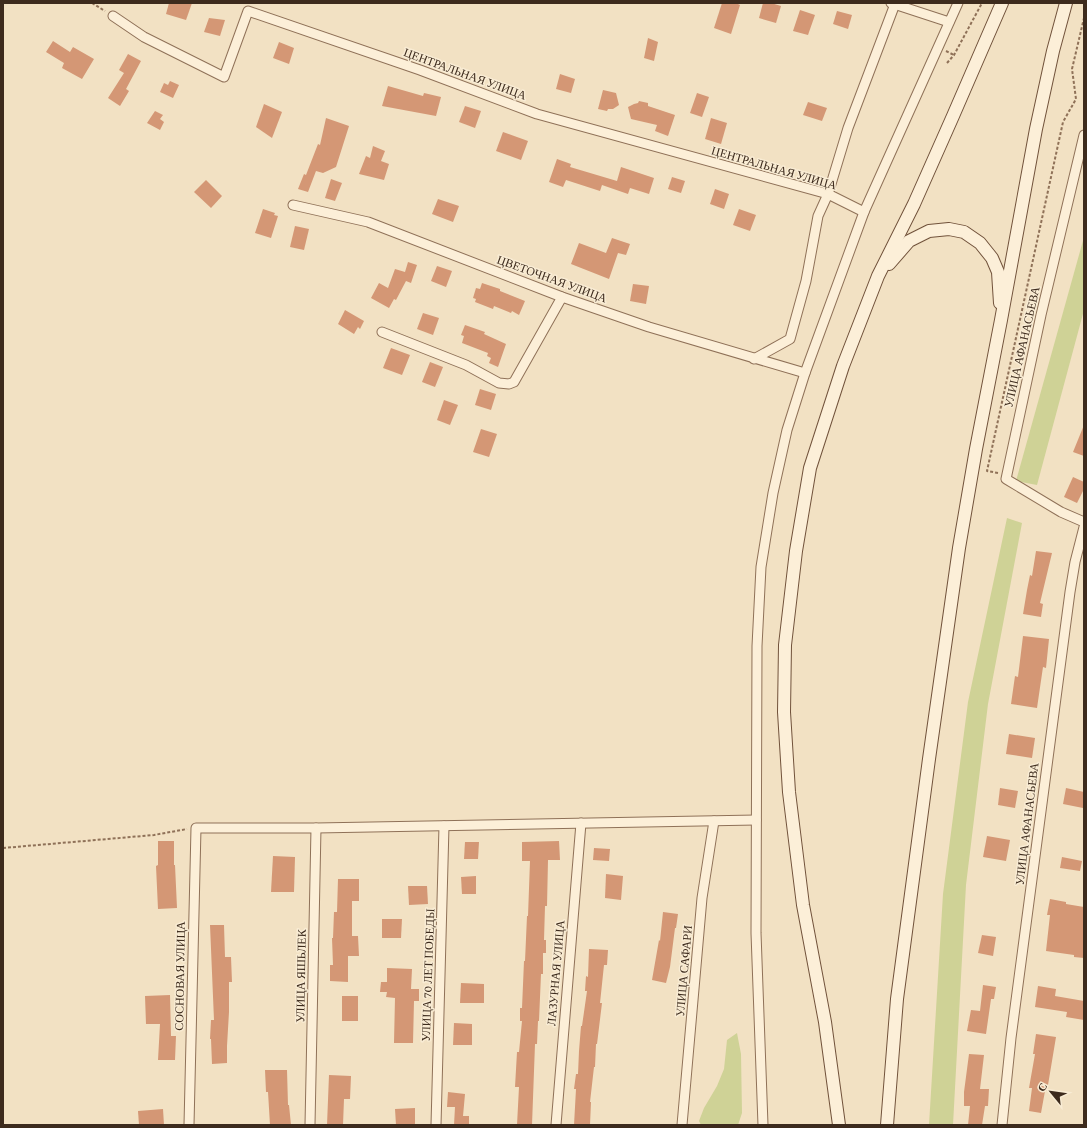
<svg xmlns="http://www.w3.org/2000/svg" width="1087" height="1128" font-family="'Crimson Pro',serif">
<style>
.green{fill:#cfd296}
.building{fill:#d49775}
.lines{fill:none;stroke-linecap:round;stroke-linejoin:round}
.street-casing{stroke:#8f7158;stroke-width:11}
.secondary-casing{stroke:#71523b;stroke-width:14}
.path{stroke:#8f7158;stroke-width:2;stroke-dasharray:3 2;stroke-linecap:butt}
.street{stroke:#fcefd8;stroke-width:9}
.secondary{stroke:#fcefd8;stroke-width:12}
.labels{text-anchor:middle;stroke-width:3;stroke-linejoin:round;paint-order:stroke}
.street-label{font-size:12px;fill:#3d2b1d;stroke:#f9ecd4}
</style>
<rect width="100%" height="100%" fill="#f2e1c3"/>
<g class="green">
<polygon points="1084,237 1084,310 1037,485 1016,481"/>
<polygon points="1007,518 1022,523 988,704 966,885 953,1125 929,1125 943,894 968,702"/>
<polygon points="737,1033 741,1054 742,1113 738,1125 701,1125 699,1121 704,1108 717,1086 724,1069 727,1040"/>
</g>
<g class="building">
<polygon points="169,3 192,3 186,20 166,14"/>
<polygon points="722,3 736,3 740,5 731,34 714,28"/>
<polygon points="763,3 771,3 781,6 776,23 759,18"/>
<polygon points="800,10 815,15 808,35 793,31"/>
<polygon points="837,11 852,15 848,29 833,24"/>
<polygon points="209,18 225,20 220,36 204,32"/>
<polygon points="648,38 658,42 654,61 644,58"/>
<polygon points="53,41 70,52 73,47 94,59 82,79 62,68 64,63 46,52"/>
<polygon points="279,42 294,48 289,64 273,58"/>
<polygon points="128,54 141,61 126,89 129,91 120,106 108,98 124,73 119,70"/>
<polygon points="560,74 575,79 571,93 556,89"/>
<polygon points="170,81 179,85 173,98 160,92 164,83 168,85"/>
<polygon points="388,86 423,96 424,93 441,97 436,116 382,106"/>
<polygon points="603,90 616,93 619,105 613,109 608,109 607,111 598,109"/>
<polygon points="697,93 709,97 702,117 690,113"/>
<polygon points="639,101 648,103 648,106 675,115 668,136 655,131 657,125 631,119 628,107 634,104 638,103"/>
<polygon points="808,102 827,108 822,121 803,115"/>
<polygon points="264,104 282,112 272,138 256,127"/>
<polygon points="465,106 481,111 475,128 459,122"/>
<polygon points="155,111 163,115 160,119 164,122 160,130 147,123"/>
<polygon points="326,118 349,126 336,167 323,173 316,171 308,192 298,189 304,174 306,175 318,144 320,145"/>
<polygon points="711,118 727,123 721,144 705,139"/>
<polygon points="503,132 528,141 521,160 496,151"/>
<polygon points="373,146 385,151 381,161 389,164 384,180 359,174 366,156 370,158"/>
<polygon points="557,159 571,164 570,167 617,181 621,167 654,178 649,194 630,188 628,194 602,185 600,191 566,180 563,187 549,182"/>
<polygon points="672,177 685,181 681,193 668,189"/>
<polygon points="331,179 342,183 335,201 325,198"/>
<polygon points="206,180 222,196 211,208 194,192"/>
<polygon points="715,189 729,194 724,209 710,204"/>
<polygon points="438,199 459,206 453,222 432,214"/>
<polygon points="263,209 275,213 274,215 278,216 271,238 255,233"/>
<polygon points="739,209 756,215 750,231 733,225"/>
<polygon points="295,226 309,229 304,250 290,247"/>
<polygon points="612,238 630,244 626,255 618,253 609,279 571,264 579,243 606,253"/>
<polygon points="408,262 417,265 411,283 406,281 396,300 394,299 389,308 371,298 379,283 388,288 395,269 405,272"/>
<polygon points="437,266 452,271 446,287 431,281"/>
<polygon points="482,283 500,289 500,291 525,301 519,315 512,311 511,313 494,306 493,309 475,302 476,299 473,298 476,288 480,289"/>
<polygon points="633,284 649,286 646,304 630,301"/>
<polygon points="345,310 364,321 360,329 358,327 354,334 338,324"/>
<polygon points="423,313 439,318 433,335 417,329"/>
<polygon points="465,325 485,332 484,334 506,344 498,367 489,363 491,358 487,356 488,353 462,343 464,336 461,335"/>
<polygon points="391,348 410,355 402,375 383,368"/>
<polygon points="430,362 443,367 435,387 422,382"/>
<polygon points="480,389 496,394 491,410 475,405"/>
<polygon points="444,400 458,405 450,425 437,420"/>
<polygon points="1084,425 1084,456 1073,452"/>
<polygon points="481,429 497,434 489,457 473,452"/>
<polygon points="1073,477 1084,482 1084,489 1077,503 1064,497"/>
<polygon points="1036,551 1052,553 1040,603 1043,604 1041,617 1023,614 1027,590 1030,575 1032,576"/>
<polygon points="1023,636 1049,639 1046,668 1043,667 1037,708 1011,704 1015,676 1018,677"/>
<polygon points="1009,734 1035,738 1032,758 1006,754"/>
<polygon points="1000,788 1018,791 1015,808 998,805"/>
<polygon points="1066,788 1084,792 1084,802 1083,808 1063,804"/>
<polygon points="987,836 1010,840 1006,861 983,857"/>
<polygon points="158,841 174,841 174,865 175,865 177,908 158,909 156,866 158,865"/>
<polygon points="559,841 560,860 548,860 547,906 545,906 544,940 546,940 546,953 543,953 543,974 541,974 539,1021 538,1021 537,1044 535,1044 532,1125 517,1125 519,1087 515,1087 517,1052 519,1052 522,1021 520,1021 520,1008 522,1008 524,961 525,961 527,916 528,916 530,861 522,861 522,842"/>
<polygon points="465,842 479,842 478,859 464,859"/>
<polygon points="594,848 610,849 609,861 593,860"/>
<polygon points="273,856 295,857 294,892 271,892"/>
<polygon points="1062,857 1082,861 1080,871 1060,868"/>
<polygon points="606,874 623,876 621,900 605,898"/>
<polygon points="476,876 476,894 462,894 461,877"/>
<polygon points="338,879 359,879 359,901 352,901 352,936 358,936 359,956 348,956 348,982 330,981 330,965 333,965 332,938 333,938 334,912 337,912"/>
<polygon points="408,886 427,886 428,904 409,905"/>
<polygon points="1050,899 1066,902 1066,904 1084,907 1084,958 1074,957 1074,955 1046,951 1050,915 1047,915"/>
<polygon points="663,912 678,914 676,928 675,928 670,967 666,983 652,980 659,940 660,941"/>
<polygon points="382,919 402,919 401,938 382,938"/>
<polygon points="210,925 224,925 225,957 231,957 232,982 229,982 229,1012 227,1046 227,1063 212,1064 211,1039 210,1039 211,1020 214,1020"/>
<polygon points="982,935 996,937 993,956 978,953"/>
<polygon points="589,949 608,950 607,965 604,965 600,1003 602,1003 597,1044 596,1044 595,1067 594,1067 590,1102 591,1102 590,1125 574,1125 576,1089 574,1089 576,1074 578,1074 579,1051 581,1026 582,1026 587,991 585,991 586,976 588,977"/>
<polygon points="387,968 412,969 411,989 419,989 419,1001 414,1001 413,1043 394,1043 395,998 386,997 387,992 380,992 381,982 387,982"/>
<polygon points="461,983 484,984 484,1003 460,1003"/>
<polygon points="983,985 996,987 994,999 991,999 986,1034 967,1031 971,1010 980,1011"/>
<polygon points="1038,986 1056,989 1055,996 1084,1001 1084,1020 1066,1017 1067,1012 1035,1007"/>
<polygon points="170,995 171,1036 176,1036 175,1060 158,1060 160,1024 146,1024 145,996"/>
<rect x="342" y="996" width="16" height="25"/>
<polygon points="454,1023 472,1024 472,1045 453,1045"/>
<polygon points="1036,1034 1056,1037 1047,1091 1045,1091 1041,1113 1029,1111 1032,1088 1029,1088 1035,1054 1033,1054"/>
<polygon points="969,1054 984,1055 980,1089 989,1089 988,1106 985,1106 982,1125 968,1125 970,1106 964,1106 964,1092"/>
<polygon points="265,1070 287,1070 288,1105 289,1105 291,1125 270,1125 268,1092 266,1092"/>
<polygon points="329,1075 351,1076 350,1099 344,1099 343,1125 327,1125"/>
<polygon points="448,1092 465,1094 463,1116 469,1116 469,1125 454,1125 455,1107 447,1107"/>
<polygon points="415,1108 415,1125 396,1125 395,1109"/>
<polygon points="163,1109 164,1125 139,1125 138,1111"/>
</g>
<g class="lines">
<g class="street-casing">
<g id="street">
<polyline points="891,3 949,22"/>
<polyline points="113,16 144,37 224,77 248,11 420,70 537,114 828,194 864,212"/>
<polyline points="1084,135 1041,315 1006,479 1061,512 1084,522"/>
<polyline points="293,205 368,222 562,297 649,327 805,373"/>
<polyline points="382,332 466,365 499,383 509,384 514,382 562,297"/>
<polyline points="754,359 790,339 806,281 818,216 828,194 848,128 895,4"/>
<polyline points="189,1125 196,828 316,828 756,820"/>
<polyline points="310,1125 316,828"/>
<polyline points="436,1125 444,826"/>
<polyline points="556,1125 581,823"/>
<polyline points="682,1125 702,898 714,821"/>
<polyline points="763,1125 756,933 757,646 761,567 773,493 787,430 805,373 864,212 958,3"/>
<polyline points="1002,1125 1011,1038 1070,592 1075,562 1084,527"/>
</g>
</g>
<g class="secondary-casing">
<g id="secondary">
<polyline points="889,264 909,241 929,231 949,229 964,232 980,243 992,258 998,272 1000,303"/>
<polyline points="839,1125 825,1022 803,905 789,792 784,712 785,645 796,551 810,468 843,366 878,276 914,204 953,116 1002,3"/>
<polyline points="887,1125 897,999 929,759 959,548 976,449 1001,320 1036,129 1053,51 1066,3"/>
</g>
</g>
<g class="path">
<polyline points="92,3 105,11"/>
<polyline points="946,51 954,55"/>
<polyline points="947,63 954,55 982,3"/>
<polyline points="998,473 987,471 1063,122 1076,99 1072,69 1084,18"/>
<polyline points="3,848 154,835 187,829"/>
</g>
<use href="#street" class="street"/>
<use href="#secondary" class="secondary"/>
</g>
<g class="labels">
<g class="street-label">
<text transform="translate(465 74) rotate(20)" y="4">ЦЕНТРАЛЬНАЯ УЛИЦА</text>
<text transform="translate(774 168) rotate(16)" y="4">ЦЕНТРАЛЬНАЯ УЛИЦА</text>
<text transform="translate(552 279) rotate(20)" y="4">ЦВЕТОЧНАЯ УЛИЦА</text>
<text transform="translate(1022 347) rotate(-77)" y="4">УЛИЦА АФАНАСЬЕВА</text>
<text transform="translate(1027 824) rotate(-83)" y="4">УЛИЦА АФАНАСЬЕВА</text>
<text transform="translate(684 971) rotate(-85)" y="4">УЛИЦА САФАРИ</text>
<text transform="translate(556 973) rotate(-85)" y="4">ЛАЗУРНАЯ УЛИЦА</text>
<text transform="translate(428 975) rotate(-88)" y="4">УЛИЦА 70 ЛЕТ ПОБЕДЫ</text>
<text transform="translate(180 976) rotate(-89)" y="4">СОСНОВАЯ УЛИЦА</text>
<text transform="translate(301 976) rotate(-89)" y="4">УЛИЦА ЯШЬЛЕК</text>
</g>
</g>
<rect width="1087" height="1128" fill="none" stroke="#3d2b1d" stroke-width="8"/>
<g transform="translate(1051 1092) rotate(299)" stroke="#f9ecd4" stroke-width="3" paint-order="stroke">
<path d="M0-3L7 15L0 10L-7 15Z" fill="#3d2b1d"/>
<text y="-6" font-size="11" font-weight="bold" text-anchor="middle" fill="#3d2b1d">С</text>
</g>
</svg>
